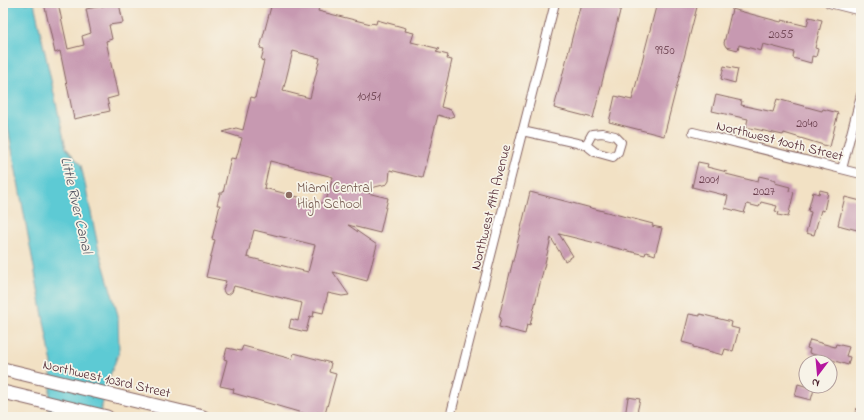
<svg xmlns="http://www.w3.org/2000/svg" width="864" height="420" font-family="'Indie Flower',sans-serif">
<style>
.water{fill:#5dcad4;stroke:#547480}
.building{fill:#c799b1;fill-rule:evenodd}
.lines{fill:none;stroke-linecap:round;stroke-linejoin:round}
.street-casing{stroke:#856361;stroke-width:10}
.primary-casing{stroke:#856361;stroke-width:15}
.street{stroke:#fff;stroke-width:8}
.primary{stroke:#fff;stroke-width:13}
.education-dot{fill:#8d6e63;stroke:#f7f3e8;stroke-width:1.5}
.labels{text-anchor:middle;stroke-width:3.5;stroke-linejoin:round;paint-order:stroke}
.number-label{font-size:12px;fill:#693e4c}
.street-label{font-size:14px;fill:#4a1f2b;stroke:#f7f3e8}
.education-label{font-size:14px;fill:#785e54;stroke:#f7f3e8;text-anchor:start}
.water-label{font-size:15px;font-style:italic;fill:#50525e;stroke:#f7f3e8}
</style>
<rect width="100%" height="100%" fill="#f7f3e8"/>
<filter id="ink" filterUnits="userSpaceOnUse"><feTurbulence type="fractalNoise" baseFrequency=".025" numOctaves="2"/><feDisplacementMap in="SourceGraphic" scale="8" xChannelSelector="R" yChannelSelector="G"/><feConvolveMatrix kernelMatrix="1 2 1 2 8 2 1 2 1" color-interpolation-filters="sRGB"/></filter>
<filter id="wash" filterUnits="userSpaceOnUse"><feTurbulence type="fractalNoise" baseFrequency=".012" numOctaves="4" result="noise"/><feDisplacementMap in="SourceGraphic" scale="16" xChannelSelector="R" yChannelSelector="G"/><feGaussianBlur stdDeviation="0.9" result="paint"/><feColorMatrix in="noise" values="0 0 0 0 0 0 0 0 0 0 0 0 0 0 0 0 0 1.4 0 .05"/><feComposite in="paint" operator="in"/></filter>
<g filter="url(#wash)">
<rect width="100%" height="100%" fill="#f2e1c4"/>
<polygon class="water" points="3,3 34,3 66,148 81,165 98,246 118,315 119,352 109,378 99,417 48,417 52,364 3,101"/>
<g id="blocks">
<g class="building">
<polygon points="44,3 58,3 68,49 84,45 82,36 91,33 86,9 119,3 123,23 109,25 112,39 106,41 118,96 107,99 110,111 74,119 60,51 55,53"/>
<path d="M272 3H320L318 11 371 24V23L376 24 377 20 406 28 405 31 414 33 411 42 440 49 436 52 448 55 447 59 452 60 441 107 451 110 454 116 448 118 438 115 422 178 390 170 389 181 387 184 359 191 388 198 380 233 348 225 377 245 367 281 333 272 349 295 342 296 328 293 323 313 314 311 313 317 310 316 306 332 289 328 291 319 298 321 302 303 234 286 232 292 228 295 225 294 223 290 226 281 206 277 215 240 212 239 220 205H217L220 193H223L231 158 236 159 242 138 223 132 236 128 243 130 251 97 255 98 264 61 261 60 264 49 260 48ZM293 51 320 58 310 98 283 91ZM270 161 333 177 325 204 264 188ZM254 230 315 245 308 272 247 257Z"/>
<polygon points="581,3 622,3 593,118 554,108"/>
<polygon points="657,3 698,3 664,136 609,122 615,96 632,100"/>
<polygon points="732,9 777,21 781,22 782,20 807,26 809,17 822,20 815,48 818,49 816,57 812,56 811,63 793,58 794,52 763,44 761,51 739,45 738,50 726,47 724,43"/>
<polygon points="724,66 738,69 735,83 721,79"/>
<polygon points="716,95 742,101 741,105 773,112 777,99 822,111 823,109 838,113 830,147 784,133 783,135 746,127 748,119 712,111"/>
<polygon points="698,162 708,164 707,167 727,172 726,174 758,182 759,176 776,180 775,183 790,187 789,191 794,192 788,217 778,215 779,212 775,211 777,206 761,202 759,207 747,204 744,213 725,208 728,196 692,187"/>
<polygon points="820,190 828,192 824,211 821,210 814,235 806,233 811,212 808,211 813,192 819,194"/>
<polygon points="530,192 653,224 652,226 662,228 655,255 646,252 645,255 559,234 573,256 565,261 551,238 530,325 527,324 525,334 499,327 501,318 499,317"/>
<polygon points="845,197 861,201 861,214 857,230 838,225"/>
<polygon points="689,314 700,316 700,314 732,322 731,327 739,329 733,351 725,349 723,355 693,347 693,345 682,342"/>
<polygon points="810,340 835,347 836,344 849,347 846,356 850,357 848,365 809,353 810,349 807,348"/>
<polygon points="243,346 292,359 294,353 331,363 329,372 336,374 325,414 317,412 316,417 233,393 234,389 220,386 227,360 224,359 227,348 241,351"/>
<polygon points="798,384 805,386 815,386 811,400 795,396"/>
<polygon points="628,397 640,399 636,417 625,417"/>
</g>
</g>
</g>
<g filter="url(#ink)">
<use href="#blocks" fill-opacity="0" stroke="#856361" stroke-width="1"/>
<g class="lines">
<g class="street-casing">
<g id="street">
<polyline points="829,3 861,11"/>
<polyline points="522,131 586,145 595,152 613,157 618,152 621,142 615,136 602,133 592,134 586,145"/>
<polyline points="693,132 861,174"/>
<polyline points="842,169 861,95"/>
<polyline points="450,417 555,3"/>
<polyline points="860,417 861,410"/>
</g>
</g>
<g class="primary-casing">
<g id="primary">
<polyline points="3,369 203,417"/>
<polyline points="3,392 107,417"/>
</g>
</g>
<use href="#street" class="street"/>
<use href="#primary" class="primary"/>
</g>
</g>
<circle class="education-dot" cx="289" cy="195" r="4"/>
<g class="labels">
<g class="number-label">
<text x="781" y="38">2055</text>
<text x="665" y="54">9950</text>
<text x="369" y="100">10151</text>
<text x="807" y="127">2040</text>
<text x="709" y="183">2001</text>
<text x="764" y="195">2027</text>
</g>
<g class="street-label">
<text transform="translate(780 140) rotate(14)" y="5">Northwest 100th Street</text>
<text transform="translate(490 207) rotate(-76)" y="5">Northwest 19th Avenue</text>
<text transform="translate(107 378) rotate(13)" y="5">Northwest 103rd Street</text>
</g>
<g class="education-label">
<text x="297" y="192">Miami Central<tspan x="297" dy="16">High School</tspan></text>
</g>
<g class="water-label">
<text transform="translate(77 205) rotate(77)" y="5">Little River Canal</text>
</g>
</g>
<rect width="864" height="420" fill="none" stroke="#f7f3e8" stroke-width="16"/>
<g transform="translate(818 374) rotate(196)"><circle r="19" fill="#f7f3e8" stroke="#b29e9c"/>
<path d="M0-3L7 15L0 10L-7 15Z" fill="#b5179e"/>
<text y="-6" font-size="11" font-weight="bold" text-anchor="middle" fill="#4a1f2b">N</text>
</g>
</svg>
